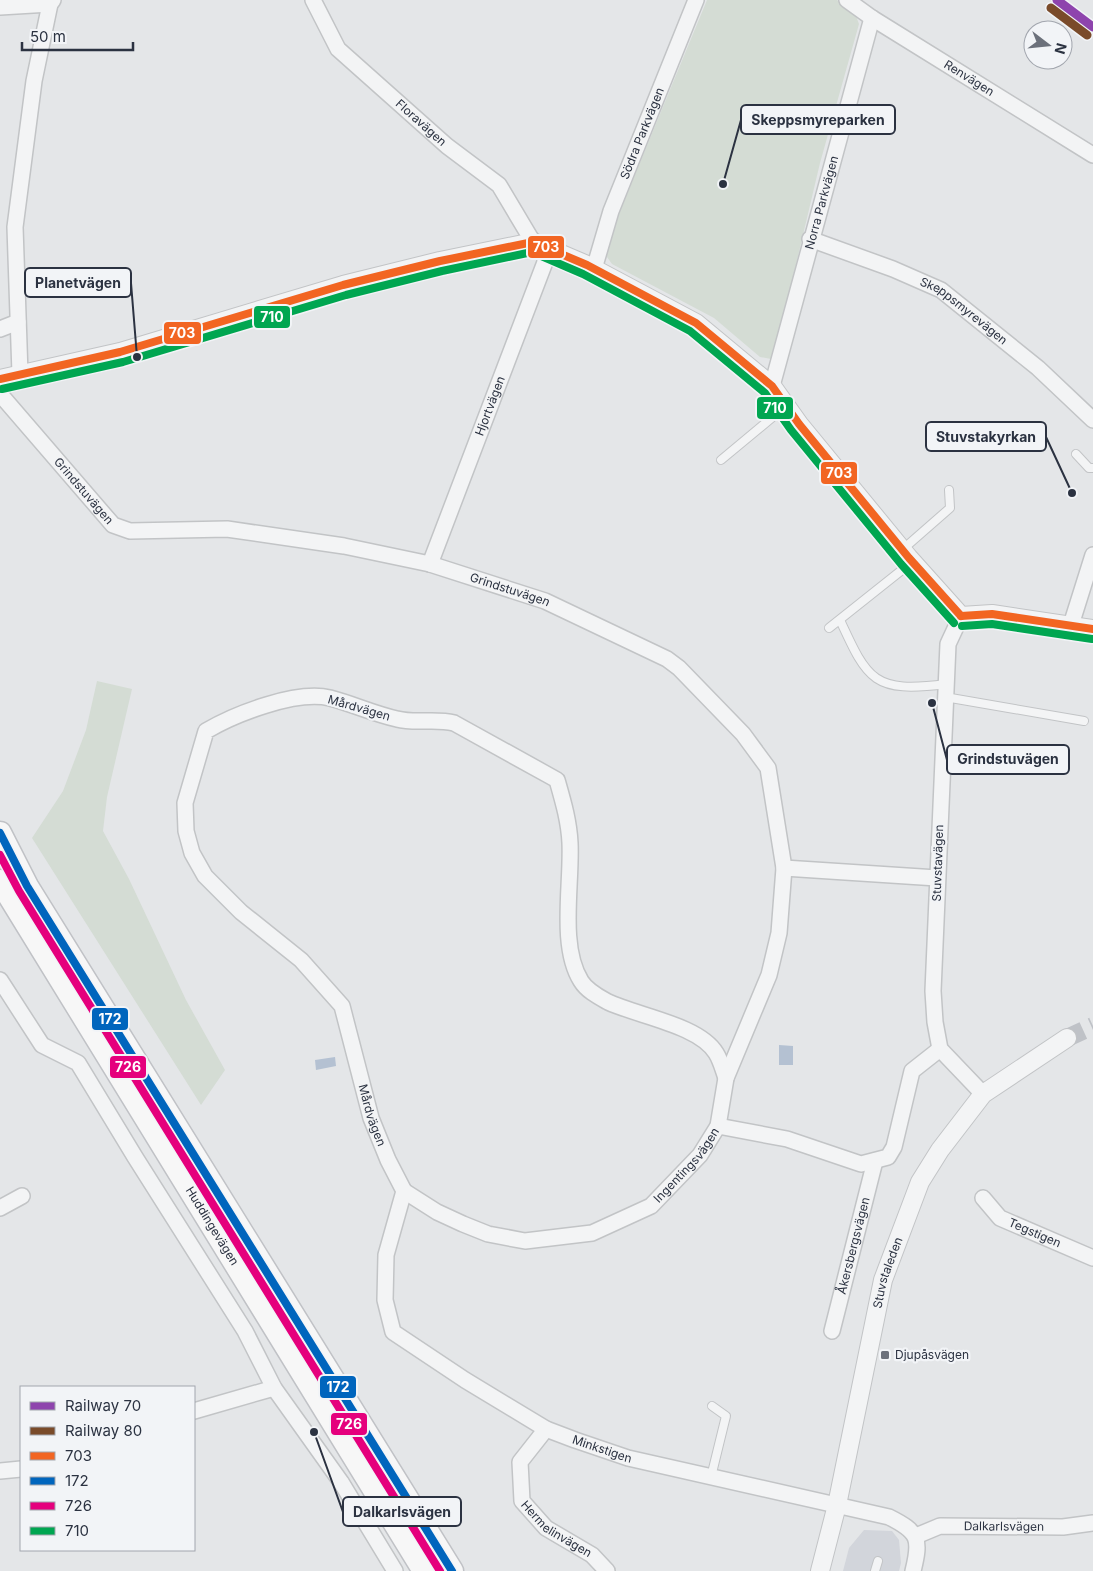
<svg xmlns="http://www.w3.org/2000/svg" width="1093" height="1571" font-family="Inter,sans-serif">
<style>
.built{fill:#d2d5db}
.green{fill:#d4dcd4}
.water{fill:#b4c1d2}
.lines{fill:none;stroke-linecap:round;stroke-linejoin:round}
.tertiary-tunnel{stroke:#bfc2c7;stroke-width:18;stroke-dasharray:18 9;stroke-linecap:butt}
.service-casing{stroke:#c2c4c6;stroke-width:10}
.minor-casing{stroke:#c2c4c6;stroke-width:18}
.tertiary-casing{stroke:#c2c4c6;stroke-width:20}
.primary-casing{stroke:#c0c2c6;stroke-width:25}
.service{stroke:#f3f4f5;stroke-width:8}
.minor{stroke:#f3f4f5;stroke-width:15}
.tertiary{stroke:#f3f4f5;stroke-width:18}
.primary{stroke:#f7f7f7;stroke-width:22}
.bus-1-casing{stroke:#f2f4f7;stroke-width:11}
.bus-2-casing{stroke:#f2f4f7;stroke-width:11}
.bus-3-casing{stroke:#f2f4f7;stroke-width:11}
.bus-4-casing{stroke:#f2f4f7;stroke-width:11}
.bus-1{stroke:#f26522;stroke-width:8}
.bus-2{stroke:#0065bd;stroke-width:8}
.bus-3{stroke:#e5007d;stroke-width:8}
.bus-4{stroke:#00a651;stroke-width:8}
.rail-1-casing{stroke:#f2f4f7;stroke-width:12}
.rail-2-casing{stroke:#f2f4f7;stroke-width:12}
.rail-1{stroke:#8e44ad;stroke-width:9}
.rail-2{stroke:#7a4b2a;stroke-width:9}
.poi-dot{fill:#6c717b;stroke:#f2f4f7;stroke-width:2}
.labels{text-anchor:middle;stroke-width:4.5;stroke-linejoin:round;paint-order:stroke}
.street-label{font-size:12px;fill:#2b3241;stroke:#f2f4f7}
.poi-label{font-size:12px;fill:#2b3241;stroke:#f2f4f7;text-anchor:start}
.leader{fill:none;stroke:#2b3241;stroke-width:2}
.callout-dot{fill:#2b3241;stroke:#f2f4f7;stroke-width:2}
.callout{fill:#f2f4f7;stroke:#2b3241;stroke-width:2}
.callout-label{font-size:14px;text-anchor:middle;font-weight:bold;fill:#2b3241}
.line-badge{stroke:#f2f4f7;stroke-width:2}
.badge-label{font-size:14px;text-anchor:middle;font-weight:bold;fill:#fff}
</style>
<rect width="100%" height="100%" fill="#e4e6e8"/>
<polygon class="built" points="864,1530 892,1531 899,1540 901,1563 899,1571 843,1571 849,1548"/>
<g class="green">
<polygon points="707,0 837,0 856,16 859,24 820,163 777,345 771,359 760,357 714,318 612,264 607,257 606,245"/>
<polygon points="97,681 132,689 107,797 103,831 129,879 186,1000 225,1070 201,1105 32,838 63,791 86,730"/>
</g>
<g class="water">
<polygon points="779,1045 793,1046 793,1065 779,1065"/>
<polygon points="335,1057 336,1066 316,1070 315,1060"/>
</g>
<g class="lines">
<polyline class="tertiary-tunnel" points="1067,1038 1093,1026"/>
<g class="service-casing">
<g id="service">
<polyline points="1076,454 1089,468 1093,468"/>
<polyline points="721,460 786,406"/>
<polyline points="902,550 950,508 949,490"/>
<path d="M840 620C868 681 874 693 946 684"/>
<polyline points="829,628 912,562"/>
<polyline points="945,697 1084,721"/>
<polyline points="711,1477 726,1416 712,1406"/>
<polyline points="875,1571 878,1561"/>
</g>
</g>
<g class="minor-casing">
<g id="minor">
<path id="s1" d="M313 0 338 49 447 146 499 185 533 242"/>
<path id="s2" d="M847 0 872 18 1093 155"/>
<polyline points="0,7 50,4"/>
<path id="s3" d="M810 239 893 269 941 290 1038 368 1093 420"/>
<path id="s4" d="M594 269 611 211 696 0"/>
<polyline points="0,329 18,322"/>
<polyline points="20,374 15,227 34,81 50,4 53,0"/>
<path id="s5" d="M772 386 872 18"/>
<path id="s6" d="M0 394 113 525 130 531 227 529 344 546 430 564 545 601 667 659 679 668 743 734 768 768 784 868 937 878"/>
<path id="s7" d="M430 564 550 249"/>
<polyline points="961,616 948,644 933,991 935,1022 940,1049 983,1094"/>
<polyline points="1071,625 1093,555"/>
<polyline points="0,980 42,1045 78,1063 135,1157 245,1331 274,1388 341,1482 395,1571"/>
<path id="s8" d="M726 1078C723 1070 721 1061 716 1053 699 1025 638 1016 608 1002 599 997 587 991 581 981 559 946 572 884 570 843 569 821 563 801 557 780L454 723C435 718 416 724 397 719 374 714 353 704 330 698 296 690 235 714 206 731L185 803 186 831 192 853 205 876 241 912 301 960 342 1006 371 1118 388 1160 404 1191 386 1255 385 1300 393 1332 465 1380 546 1429 575 1440 628 1458 889 1517C919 1532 921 1539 913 1571"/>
<polyline points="718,1126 787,1139 861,1164 888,1157 894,1147 912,1071 940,1049"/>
<path id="s9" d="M404 1191 437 1212 463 1224 488 1234 525 1241 592 1233 651 1206 700 1155 718 1126 726 1078 769 975 779 933 784 868"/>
<path id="s10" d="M983 1198 1000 1218 1093 1258"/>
<polyline points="0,1208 22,1196"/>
<path id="s11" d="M832 1331 875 1161"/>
<polyline points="194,1411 274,1388"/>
<path id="s12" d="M546 1429 520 1462 522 1501 546 1528 592 1555 607 1571"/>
<polyline points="0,1471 21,1469"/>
<path id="s13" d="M916 1536 940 1526 1063 1527 1093 1523"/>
</g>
</g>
<g class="tertiary-casing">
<g id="tertiary">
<polyline points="0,379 120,352 343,285 440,261 533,242 587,265 696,323 772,386 799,424 909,558 961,616 992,614 1093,629"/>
<path id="s14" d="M820 1571 837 1505 883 1280 920 1182 940 1150 983 1094 1067 1038"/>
</g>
</g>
<g class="primary-casing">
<g id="primary">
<polyline points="0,833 27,886 452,1571"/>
<path id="s15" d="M0 881 424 1571"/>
</g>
</g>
<use href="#service" class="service"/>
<use href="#minor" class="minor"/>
<use href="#tertiary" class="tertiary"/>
<use href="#primary" class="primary"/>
<g class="bus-1-casing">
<g id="bus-1">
<polyline points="0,379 120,352 343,285 440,261 533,242 587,265 696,323 772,386 799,424 909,558 961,616"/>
<polyline points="961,616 992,614 1093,629"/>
</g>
</g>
<g class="bus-2-casing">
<polyline id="bus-2" points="0,833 27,886 452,1571"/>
</g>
<g class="bus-3-casing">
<polyline id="bus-3" points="0,855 19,891 440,1571"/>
</g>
<g class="bus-4-casing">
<g id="bus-4">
<polyline points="2,389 123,362 346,295 442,271 532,252 583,274 690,331 765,393 791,430 901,564 954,623"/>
<polyline points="962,626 992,624 1092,639"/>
</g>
</g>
<use href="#bus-1" class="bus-1"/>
<use href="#bus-2" class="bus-2"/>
<use href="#bus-3" class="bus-3"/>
<use href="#bus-4" class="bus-4"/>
<g class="rail-1-casing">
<polyline id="rail-1" points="1057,0 1093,27"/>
</g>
<g class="rail-2-casing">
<polyline id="rail-2" points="1051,8 1087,35"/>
</g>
<use href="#rail-1" class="rail-1"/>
<use href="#rail-2" class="rail-2"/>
</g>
<rect class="poi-dot" x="880" y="1350" width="10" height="10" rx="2.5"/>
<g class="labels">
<g class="street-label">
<text dy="4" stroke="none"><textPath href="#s2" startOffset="145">Renvägen</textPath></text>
<text dy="4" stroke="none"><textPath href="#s1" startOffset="166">Floravägen</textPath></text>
<text dy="4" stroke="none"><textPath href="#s4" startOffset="144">Södra Parkvägen</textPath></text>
<text dy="4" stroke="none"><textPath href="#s5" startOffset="190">Norra Parkvägen</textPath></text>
<text dy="4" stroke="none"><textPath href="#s3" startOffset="171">Skeppsmyrevägen</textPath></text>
<text dy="4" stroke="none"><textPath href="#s7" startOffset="169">Hjortvägen</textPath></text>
<text dy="4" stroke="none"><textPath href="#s6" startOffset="128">Grindstuvägen</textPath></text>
<text dy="4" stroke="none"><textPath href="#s6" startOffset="578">Grindstuvägen</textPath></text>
<text transform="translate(359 708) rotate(16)" y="4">Mårdvägen</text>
<text transform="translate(938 863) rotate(-88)" y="4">Stuvstavägen</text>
<text dy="4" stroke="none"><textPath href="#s8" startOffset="1218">Mårdvägen</textPath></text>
<text dy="4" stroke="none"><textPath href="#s9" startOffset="319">Ingentingsvägen</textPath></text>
<text dy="4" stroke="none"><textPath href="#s15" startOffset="405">Huddingevägen</textPath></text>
<text dy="4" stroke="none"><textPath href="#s10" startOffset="64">Tegstigen</textPath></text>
<text dy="4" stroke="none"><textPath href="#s11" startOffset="88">Åkersbergsvägen</textPath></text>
<text dy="4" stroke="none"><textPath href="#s14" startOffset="306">Stuvstaleden</textPath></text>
<text dy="4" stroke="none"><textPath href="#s8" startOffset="1686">Minkstigen</textPath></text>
<text dy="4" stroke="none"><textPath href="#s13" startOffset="90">Dalkarlsvägen</textPath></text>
<text dy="4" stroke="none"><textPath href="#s12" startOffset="126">Hermelinvägen</textPath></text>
</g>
<g class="poi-label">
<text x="895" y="1359">Djupåsvägen</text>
</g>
</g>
<path class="leader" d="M723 184L741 120M137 357L131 283M1072 493L1046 437M932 703L947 760M314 1432L343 1512"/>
<g class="callout-dot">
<circle cx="723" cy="184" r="5"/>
<circle cx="137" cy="357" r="5"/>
<circle cx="1072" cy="493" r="5"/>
<circle cx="932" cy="703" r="5"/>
<circle cx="314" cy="1432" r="5"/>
</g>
<g class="callout">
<rect x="741" y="105" width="154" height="29" rx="5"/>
<rect x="25" y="268" width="106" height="29" rx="5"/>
<rect x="926" y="422" width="120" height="29" rx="5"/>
<rect x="947" y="745" width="122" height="29" rx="5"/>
<rect x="343" y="1497" width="118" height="29" rx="5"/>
</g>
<g class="callout-label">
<text x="818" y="125">Skeppsmyreparken</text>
<text x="78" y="288">Planetvägen</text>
<text x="986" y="442">Stuvstakyrkan</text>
<text x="1008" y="764">Grindstuvägen</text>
<text x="402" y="1517">Dalkarlsvägen</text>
</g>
<g class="line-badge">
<rect x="527" y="235" width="38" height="24" rx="5" fill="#f26522"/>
<rect x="253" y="305" width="38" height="24" rx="5" fill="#00a651"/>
<rect x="163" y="321" width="39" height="24" rx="5" fill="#f26522"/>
<rect x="756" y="396" width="38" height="24" rx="5" fill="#00a651"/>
<rect x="820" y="461" width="38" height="24" rx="5" fill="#f26522"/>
<rect x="91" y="1007" width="38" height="24" rx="5" fill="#0065bd"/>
<rect x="109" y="1055" width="38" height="24" rx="5" fill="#e5007d"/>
<rect x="319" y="1375" width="38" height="24" rx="5" fill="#0065bd"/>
<rect x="330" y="1412" width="38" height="24" rx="5" fill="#e5007d"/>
</g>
<g class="badge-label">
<text x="546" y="252">703</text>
<text x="272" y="322">710</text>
<text x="182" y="338">703</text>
<text x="775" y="413">710</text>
<text x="839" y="478">703</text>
<text x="110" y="1024">172</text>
<text x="128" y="1072">726</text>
<text x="338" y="1392">172</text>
<text x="349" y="1429">726</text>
</g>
<rect x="20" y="1386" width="175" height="165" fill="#f2f4f7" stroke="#a2a6ae"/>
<rect x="30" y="1402" width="25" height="8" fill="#8e44ad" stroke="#a2a6ae"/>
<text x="65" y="1411" font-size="15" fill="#2b3241">Railway 70</text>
<rect x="30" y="1427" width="25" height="8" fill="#7a4b2a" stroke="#a2a6ae"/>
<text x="65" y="1436" font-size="15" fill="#2b3241">Railway 80</text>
<rect x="30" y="1452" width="25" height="8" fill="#f26522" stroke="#a2a6ae"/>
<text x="65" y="1461" font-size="15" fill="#2b3241">703</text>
<rect x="30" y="1477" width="25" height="8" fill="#0065bd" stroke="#a2a6ae"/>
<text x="65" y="1486" font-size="15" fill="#2b3241">172</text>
<rect x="30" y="1502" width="25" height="8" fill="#e5007d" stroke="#a2a6ae"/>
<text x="65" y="1511" font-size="15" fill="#2b3241">726</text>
<rect x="30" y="1527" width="25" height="8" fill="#00a651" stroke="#a2a6ae"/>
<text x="65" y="1536" font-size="15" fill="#2b3241">710</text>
<g transform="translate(1048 45) rotate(106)"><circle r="24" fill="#f2f4f7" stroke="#a2a6ae"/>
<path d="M0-4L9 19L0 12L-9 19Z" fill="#6c717b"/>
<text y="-8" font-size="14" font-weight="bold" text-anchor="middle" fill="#2b3241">N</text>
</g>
<path d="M22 42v8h111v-8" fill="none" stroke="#2b3241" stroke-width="2.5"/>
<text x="30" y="42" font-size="15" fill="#2b3241" stroke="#f2f4f7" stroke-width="4" paint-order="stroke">50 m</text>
</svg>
